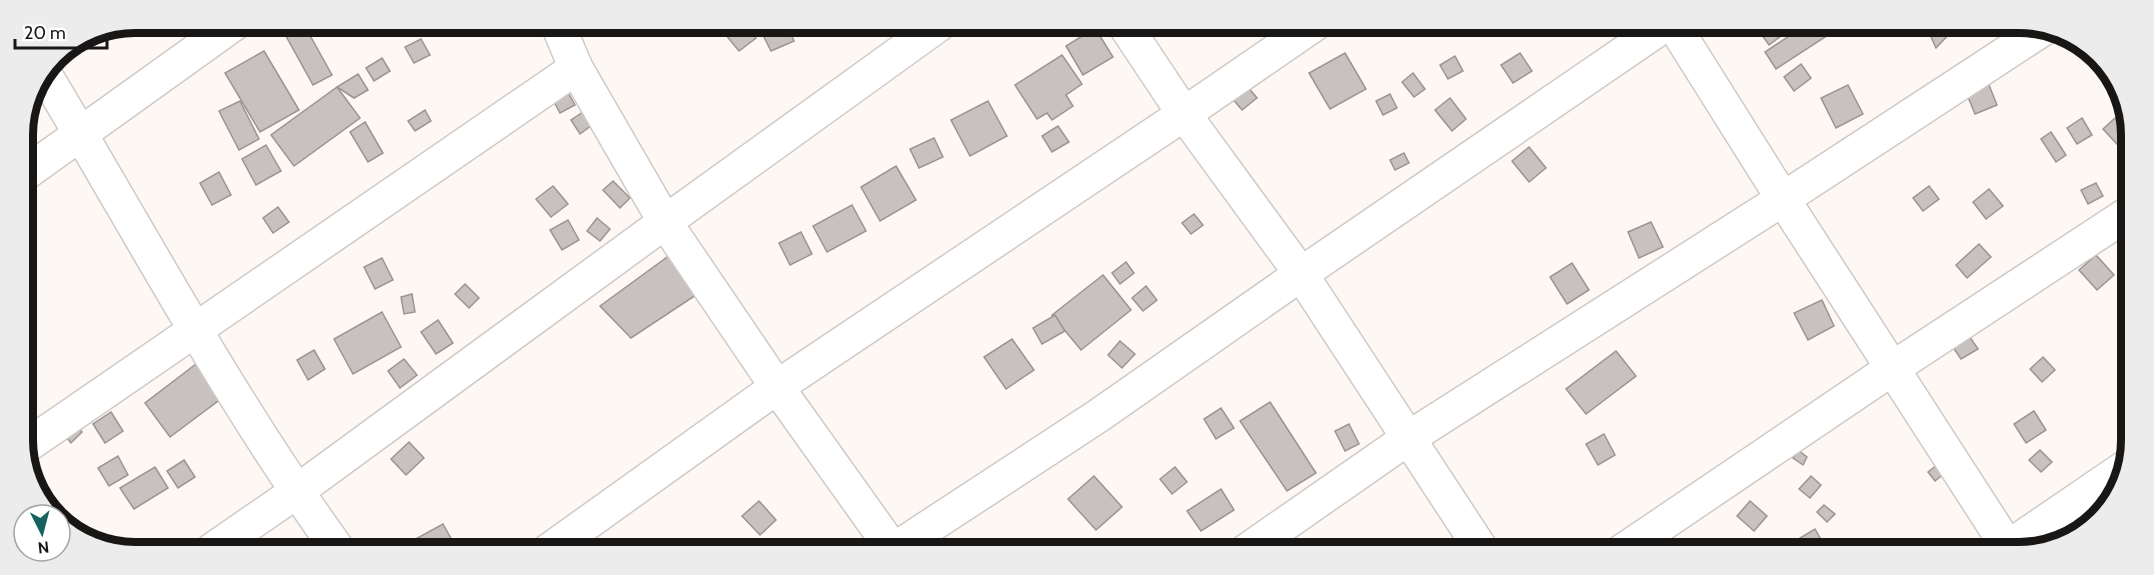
<svg xmlns="http://www.w3.org/2000/svg" width="2154" height="575" font-family="Cabin,sans-serif">
<style>
.building{fill:#c7c2bf;stroke:#9a9592;stroke-width:1.5}
.lines{fill:none;stroke-linecap:round;stroke-linejoin:round}
.minor-casing{stroke:#cfcac7;stroke-width:36}
.minor{stroke:#fff;stroke-width:33}
.rim{fill:none;stroke:#191716;stroke-width:8}
</style>
<rect width="100%" height="100%" fill="#fef8f5"/>
<g class="building">
<polygon points="289,23 303,23 332,75 313,85 281,27"/>
<polygon points="727,23 745,23 756,38 739,51 720,28"/>
<polygon points="784,23 786,23 794,41 771,51 762,33"/>
<polygon points="1754,24 1797,24 1769,45"/>
<polygon points="1807,24 1841,24 1842,26 1776,69 1765,52"/>
<polygon points="1929,25 1952,25 1954,29 1936,48 1926,26"/>
<polygon points="1095,28 1113,57 1083,75 1066,46"/>
<polygon points="421,39 430,55 414,63 405,47"/>
<polygon points="264,51 299,110 260,132 225,73"/>
<polygon points="1345,53 1366,89 1330,109 1309,73"/>
<polygon points="1520,53 1532,71 1513,83 1501,65"/>
<polygon points="1062,55 1082,84 1066,95 1073,106 1052,120 1047,113 1037,119 1015,85"/>
<polygon points="1455,56 1463,71 1448,79 1440,65"/>
<polygon points="382,58 390,71 374,81 366,68"/>
<polygon points="1801,64 1811,78 1794,91 1784,77"/>
<polygon points="2106,69 2116,89 2101,74"/>
<polygon points="1413,73 1425,89 1414,97 1402,82"/>
<polygon points="358,74 368,90 354,98 337,87"/>
<polygon points="1242,80 1257,98 1242,110 1227,92"/>
<polygon points="1987,80 1997,105 1975,114 1965,90"/>
<polygon points="563,84 575,105 560,113 549,92"/>
<polygon points="1848,85 1863,114 1836,128 1821,98"/>
<polygon points="337,87 360,118 294,166 271,135"/>
<polygon points="1390,94 1397,108 1383,115 1376,101"/>
<polygon points="1450,98 1466,119 1452,131 1435,110"/>
<polygon points="240,101 259,139 239,150 219,111"/>
<polygon points="988,101 1007,136 970,156 951,120"/>
<polygon points="425,110 431,121 415,131 408,121"/>
<polygon points="583,112 592,125 580,134 571,120"/>
<polygon points="2082,118 2092,135 2077,144 2067,128"/>
<polygon points="2115,118 2129,134 2129,151 2126,154 2103,129"/>
<polygon points="365,122 383,153 368,162 350,132"/>
<polygon points="1058,126 1069,142 1052,152 1042,136"/>
<polygon points="2051,132 2066,155 2056,162 2041,139"/>
<polygon points="934,138 943,157 919,168 910,149"/>
<polygon points="266,145 281,171 256,185 242,159"/>
<polygon points="1529,147 1546,168 1529,182 1512,161"/>
<polygon points="1404,153 1409,163 1395,170 1390,160"/>
<polygon points="896,166 916,200 880,221 861,187"/>
<polygon points="219,172 231,195 212,205 200,183"/>
<polygon points="613,181 630,198 620,208 603,190"/>
<polygon points="2096,183 2103,196 2088,204 2081,190"/>
<polygon points="553,186 568,204 551,217 536,199"/>
<polygon points="1929,186 1939,199 1923,211 1913,198"/>
<polygon points="1989,189 2003,206 1986,219 1973,202"/>
<polygon points="852,205 866,231 827,252 813,226"/>
<polygon points="278,207 289,222 273,233 263,218"/>
<polygon points="1194,214 1203,225 1191,234 1182,223"/>
<polygon points="597,218 610,229 600,241 587,231"/>
<polygon points="568,220 579,240 562,250 550,230"/>
<polygon points="1651,222 1663,247 1639,258 1628,232"/>
<polygon points="801,232 812,254 790,265 779,243"/>
<polygon points="1979,244 1991,257 1967,278 1956,265"/>
<polygon points="670,255 696,295 631,338 600,306"/>
<polygon points="2096,255 2114,275 2097,290 2079,270"/>
<polygon points="382,258 393,280 375,289 364,267"/>
<polygon points="1126,262 1134,273 1120,284 1112,273"/>
<polygon points="1572,263 1589,290 1567,304 1550,277"/>
<polygon points="1103,275 1131,310 1081,350 1052,315"/>
<polygon points="465,284 479,298 469,308 455,294"/>
<polygon points="1146,286 1157,300 1143,311 1132,298"/>
<polygon points="412,294 415,312 404,314 401,297"/>
<polygon points="1822,300 1834,326 1808,340 1794,313"/>
<polygon points="382,312 401,347 353,374 334,339"/>
<polygon points="1055,315 1065,331 1042,344 1033,328"/>
<polygon points="438,320 453,343 436,354 421,332"/>
<polygon points="1965,330 1978,349 1961,359 1948,340"/>
<polygon points="1012,339 1034,370 1006,389 984,357"/>
<polygon points="1120,341 1135,354 1122,368 1108,355"/>
<polygon points="314,350 325,369 308,380 297,360"/>
<polygon points="1616,351 1636,376 1586,414 1566,389"/>
<polygon points="2043,357 2055,370 2042,382 2030,369"/>
<polygon points="404,359 417,375 400,388 388,371"/>
<polygon points="196,364 222,398 170,437 145,403"/>
<polygon points="1270,402 1316,473 1287,491 1240,421"/>
<polygon points="1221,408 1234,428 1216,439 1204,419"/>
<polygon points="2034,411 2046,430 2026,443 2014,424"/>
<polygon points="111,412 123,431 105,443 93,424"/>
<polygon points="73,422 82,432 71,443 62,432"/>
<polygon points="1349,424 1359,444 1345,451 1335,431"/>
<polygon points="1604,434 1615,455 1598,465 1586,444"/>
<polygon points="409,442 424,458 406,475 391,459"/>
<polygon points="1798,450 1807,457 1803,465 1793,458"/>
<polygon points="2040,450 2052,462 2041,472 2029,460"/>
<polygon points="118,456 128,475 109,486 98,468"/>
<polygon points="184,460 195,477 178,488 167,471"/>
<polygon points="1938,464 1945,473 1935,481 1928,472"/>
<polygon points="155,467 168,488 134,509 120,488"/>
<polygon points="1175,467 1187,482 1172,494 1160,479"/>
<polygon points="1094,476 1122,507 1096,530 1068,499"/>
<polygon points="1811,476 1821,485 1810,498 1799,489"/>
<polygon points="1221,489 1234,510 1201,531 1187,511"/>
<polygon points="759,501 776,520 760,535 742,516"/>
<polygon points="1750,501 1767,516 1754,531 1737,516"/>
<polygon points="1824,505 1835,514 1827,522 1817,512"/>
<polygon points="443,524 458,551 414,551 410,542"/>
<polygon points="1815,529 1827,550 1824,552 1787,552 1785,547"/>
</g>
<g class="lines">
<g class="minor-casing">
<g id="minor">
<polyline points="557,23 576,68 665,222 777,387 894,551"/>
<polyline points="1124,24 1184,114 1301,274 1483,552"/>
<polyline points="1673,24 1783,199 2011,552"/>
<path d="M46 76C142 235 229 400 339 551"/>
<polyline points="23,175 235,23"/>
<polyline points="25,447 576,68"/>
<polyline points="212,550 296,492 665,222 941,23"/>
<polyline points="548,551 777,387 1184,114 1315,24"/>
<polyline points="892,551 1098,416 1301,274 1666,24"/>
<polyline points="1246,551 1407,439 1783,199 2046,27"/>
<polyline points="1621,552 1893,368 2129,213"/>
<polyline points="2001,552 2127,466"/>
</g>
</g>
<use href="#minor" class="minor"/>
</g>
<path d="M0 0H2154V575H0ZM135 33H2019A102 102 0 0 1 2121 135V440A102 102 0 0 1 2019 542H135A102 102 0 0 1 33 440V135A102 102 0 0 1 135 33Z" fill="#edecec" fill-rule="evenodd"/>
<path class="rim" d="M135 33H2019A102 102 0 0 1 2121 135V440A102 102 0 0 1 2019 542H135A102 102 0 0 1 33 440V135A102 102 0 0 1 135 33Z"/>
<g transform="translate(42 533) rotate(174)"><circle r="28" fill="#ffffff" stroke="#a3a2a2" stroke-width="1.5"/>
<path d="M0-4.5L10 22L0 15L-10 22Z" fill="#15635e"/>
<text y="-9" font-size="16" font-weight="bold" text-anchor="middle" fill="#191716">N</text>
</g>
<path d="M15 39v9h92v-9" fill="none" stroke="#191716" stroke-width="3"/>
<text x="24" y="39" font-size="18" fill="#191716" stroke="#ffffff" stroke-width="4.5" paint-order="stroke">20 m</text>
</svg>
